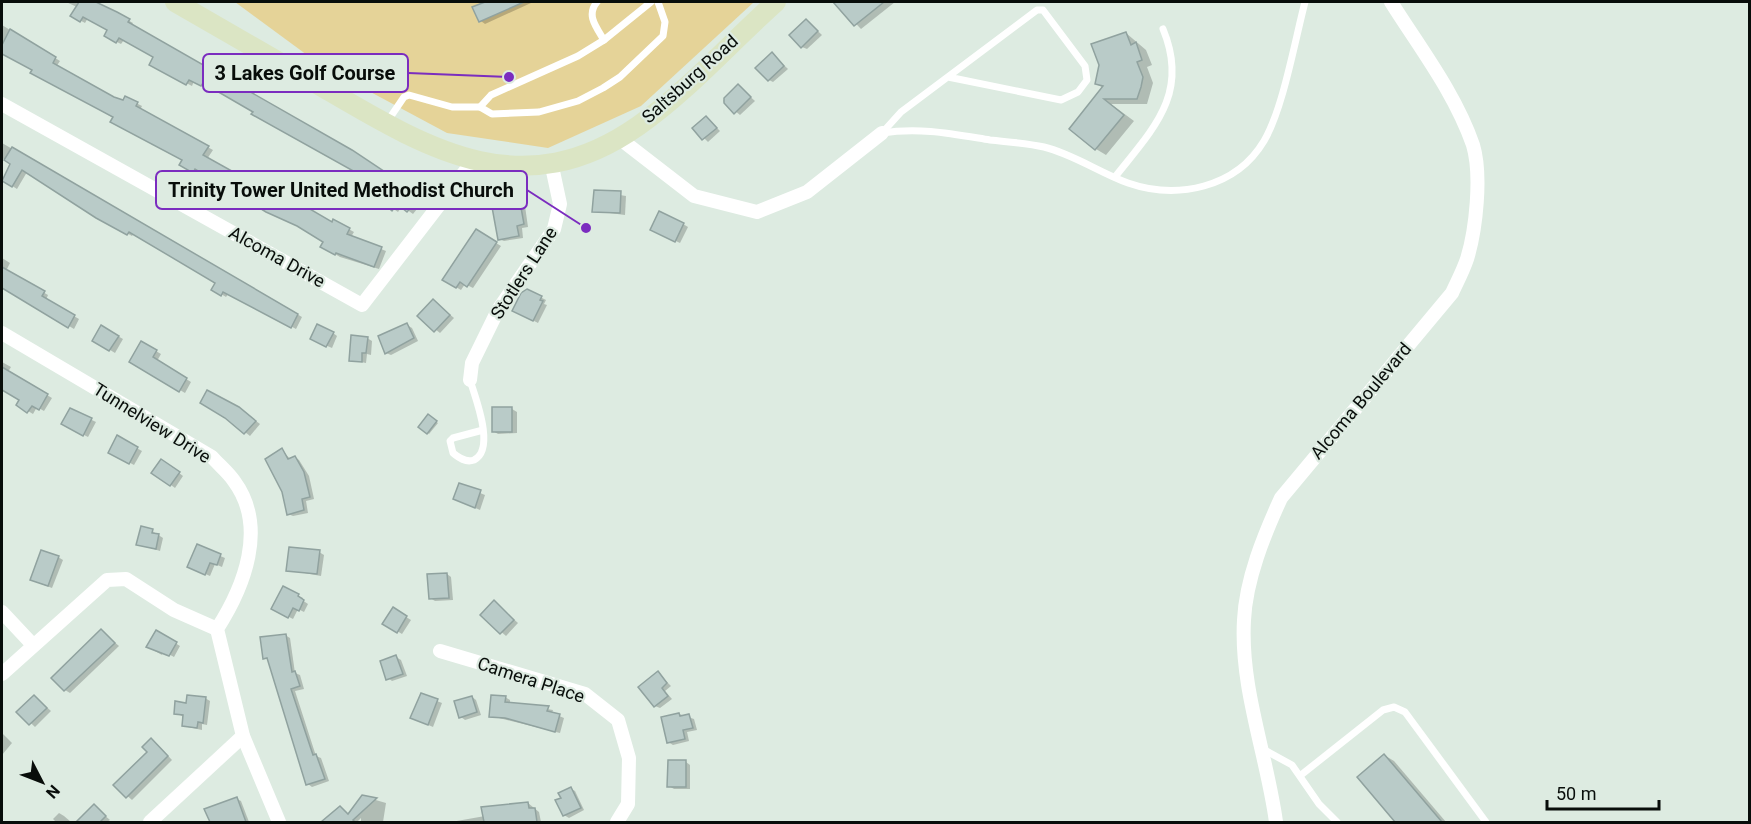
<svg xmlns="http://www.w3.org/2000/svg" width="1751" height="824" font-family="Roboto,sans-serif">
<style>
.green{fill:#e5d398}
.shadow{fill:#0003}
.building{fill:#b9cbc8;stroke:#90a29f;stroke-width:1.5}
.lines{fill:none;stroke-linecap:round;stroke-linejoin:round}
.lane{stroke:#fff;stroke-width:7}
.street{stroke:#fff;stroke-width:14}
.secondary{stroke:#dbe5c4;stroke-width:20}
.labels{text-anchor:middle;stroke-width:4.5;stroke-linejoin:round;paint-order:stroke}
.street-label{font-size:18px;fill:#080d0a;stroke:#ddebe1}
.leader{fill:none;stroke:#7b2cbf;stroke-width:2}
.callout-dot{fill:#7b2cbf;stroke:#ddebe1;stroke-width:2}
.callout{fill:#ddebe1;stroke:#7b2cbf;stroke-width:2}
.callout-label{font-size:20px;text-anchor:middle;font-weight:bold;fill:#080d0a}
</style>
<rect width="100%" height="100%" fill="#ddebe1"/>
<polygon class="green" points="235,2 754,2 641,106 548,148 447,133 322,66"/>
<g class="shadow">
<polygon points="66,2 96,2 133,23 131,26 357,155 425,199 413,214 402,206 398,212 385,203 391,196 359,172 208,84 206,88 194,81 192,86 155,67 155,56 124,40 121,44 117,42 109,30 88,18 85,23 72,16 77,7"/>
<polygon points="489,2 531,2 531,3 485,24 481,21 474,8"/>
<polygon points="842,2 895,2 861,29 838,5"/>
<polygon points="807,21 822,35 807,49 802,47"/>
<polygon points="2,25 60,61 56,67 113,99 124,102 126,98 142,106 140,110 213,150 207,159 264,189 267,182 284,192 279,199 296,209 332,224 334,221 354,232 351,237 386,251 379,269 340,257 327,249 325,242 201,171 198,174 186,167 184,160 2,52"/>
<polygon points="1126,33 1146,50 1152,65 1147,67 1153,83 1147,104 1111,104 1134,121 1106,155 1096,149 1104,88 1096,84"/>
<polygon points="772,54 788,69 773,82 769,80"/>
<polygon points="738,86 755,101 740,115 723,101"/>
<polygon points="706,117 720,131 708,142 694,128"/>
<polygon points="2,143 302,317 296,329 229,293 226,297 213,289 217,283 134,233 132,236 97,217 27,172 17,189 3,180 12,164 2,158"/>
<polygon points="595,191 626,196 625,215 594,211"/>
<polygon points="520,204 525,206 528,227 522,228 523,238 504,241 499,239"/>
<polygon points="683,224 688,227 680,243 657,232"/>
<polygon points="476,231 501,246 473,288 465,284 461,290 444,280"/>
<polygon points="2,258 10,263 6,271 48,295 46,300 79,319 74,329 2,286"/>
<polygon points="528,291 546,300 544,304 547,305 538,323 519,313"/>
<polygon points="434,301 454,318 440,333 419,316"/>
<polygon points="407,325 412,328 418,341 391,355 386,353"/>
<polygon points="102,327 123,339 115,353 94,340"/>
<polygon points="333,333 337,336 332,348 316,341"/>
<polygon points="367,338 372,341 371,355 367,354 366,363 351,360"/>
<polygon points="142,343 161,354 157,361 191,382 185,393 131,361"/>
<polygon points="2,362 11,367 8,372 52,398 44,411 37,407 33,414 18,405 21,399 2,388"/>
<polygon points="512,409 517,412 517,433 498,434 493,431"/>
<polygon points="71,410 96,422 88,437 63,424"/>
<polygon points="244,412 260,424 250,436 226,417"/>
<polygon points="428,416 438,423 429,434 420,427"/>
<polygon points="118,438 142,451 134,465 110,452"/>
<polygon points="282,450 291,460 295,457 299,460 309,476 314,499 306,501 308,513 293,516 288,514"/>
<polygon points="166,463 183,476 175,488 171,485"/>
<polygon points="460,485 485,495 480,510 460,501"/>
<polygon points="152,531 163,538 160,551 138,544"/>
<polygon points="197,546 225,558 222,567 215,564 210,576 194,569"/>
<polygon points="319,552 324,555 321,576 288,570"/>
<polygon points="58,557 63,560 52,588 36,582"/>
<polygon points="447,574 451,577 453,600 435,601 430,598"/>
<polygon points="284,588 303,598 302,600 308,604 304,612 298,609 293,619 273,609"/>
<polygon points="498,605 518,623 506,636 482,615"/>
<polygon points="393,609 411,620 402,634 384,623"/>
<polygon points="101,631 119,646 70,693 65,690"/>
<polygon points="157,632 180,646 174,657 163,651 162,655 148,647"/>
<polygon points="285,635 290,638 295,673 300,675 304,689 295,691 316,756 321,758 329,781 312,787 308,784 269,660 265,658"/>
<polygon points="396,657 401,660 407,676 392,681 388,678"/>
<polygon points="658,673 671,686 665,691 672,699 660,708 655,706"/>
<polygon points="421,695 442,703 433,727 417,720"/>
<polygon points="34,696 51,711 35,727 19,712"/>
<polygon points="472,697 476,700 481,715 465,720 461,717"/>
<polygon points="505,697 510,700 510,703 553,710 552,713 564,718 560,733 491,716"/>
<polygon points="205,698 210,701 207,725 202,724 202,730 183,726 184,717 176,713 188,704"/>
<polygon points="679,714 694,719 697,730 687,732 689,741 673,745 668,742"/>
<polygon points="2,733 12,743 2,755"/>
<polygon points="156,743 172,760 132,800 115,785"/>
<polygon points="1384,755 1394,761 1446,822 1397,822 1359,777"/>
<polygon points="686,762 690,765 690,789 674,789 669,786"/>
<polygon points="571,789 575,791 584,810 569,818 564,815 563,799"/>
<polygon points="362,796 386,803 383,822 361,822 361,818 357,822 324,822 340,807 349,815"/>
<polygon points="237,799 241,801 249,822 211,822 206,810"/>
<polygon points="528,803 539,812 541,822 451,822 485,816 483,808"/>
<polygon points="94,806 110,820 107,822 78,822"/>
<polygon points="59,813 64,816 71,822 56,822 53,819"/>
</g>
<g class="building">
<polygon points="79,2 96,2 117,12 130,19 128,22 352,150 421,196 407,212 397,204 392,211 383,203 389,196 355,176 357,173 251,114 253,112 203,83 201,86 189,80 186,85 149,65 153,57 119,38 116,43 104,36 107,30 83,17 80,22 70,16"/>
<polygon points="485,2 524,2 479,22 472,7"/>
<polygon points="833,2 884,2 854,26"/>
<polygon points="806,19 818,31 801,48 789,35"/>
<polygon points="10,29 56,57 53,63 114,97 123,100 125,96 138,102 136,106 209,146 203,155 255,184 263,187 266,180 280,188 276,196 295,208 298,202 332,222 333,219 350,228 347,234 382,247 374,267 336,253 335,255 320,247 323,242 297,226 266,212 195,169 193,173 179,165 182,160 110,122 113,117 30,73 32,70 2,54 2,45"/>
<polygon points="1126,32 1131,45 1136,42 1142,60 1137,62 1143,77 1141,87 1137,99 1104,99 1124,115 1095,150 1069,129 1103,86 1095,84 1099,65 1091,44"/>
<polygon points="772,52 784,66 768,81 755,68"/>
<polygon points="738,84 751,97 734,114 724,103 724,98"/>
<polygon points="706,116 717,128 702,140 692,128"/>
<polygon points="12,147 298,314 291,328 223,292 221,296 211,290 215,283 129,232 127,235 96,218 22,170 12,187 2,181 10,164 4,160"/>
<polygon points="594,190 621,191 620,213 592,212"/>
<polygon points="520,202 524,224 517,226 519,236 498,240 492,207"/>
<polygon points="659,211 684,223 675,242 650,230"/>
<polygon points="476,229 497,242 467,287 460,282 456,288 442,280"/>
<polygon points="2,267 45,291 42,296 75,315 68,328 2,288"/>
<polygon points="527,289 542,296 540,300 543,301 533,321 512,311 521,293"/>
<polygon points="433,299 450,315 434,332 417,316"/>
<polygon points="407,323 414,338 385,354 378,336"/>
<polygon points="317,324 334,332 326,347 310,339"/>
<polygon points="101,325 119,336 109,351 92,341"/>
<polygon points="351,335 368,337 366,353 362,353 362,362 349,361"/>
<polygon points="141,341 157,350 153,357 187,378 179,392 129,362"/>
<polygon points="2,367 48,394 39,410 32,406 27,413 16,405 19,400 2,390"/>
<polygon points="207,390 239,407 256,421 244,434 225,418 200,403"/>
<rect x="492" y="407" width="20" height="25"/>
<polygon points="70,408 92,418 83,436 61,424"/>
<polygon points="428,414 437,421 427,434 418,427"/>
<polygon points="117,435 138,447 129,464 108,453"/>
<polygon points="282,448 288,459 295,456 304,472 310,497 302,499 304,510 287,515 282,492 265,459"/>
<polygon points="161,459 180,472 170,486 151,473"/>
<polygon points="459,483 481,490 475,508 453,499"/>
<polygon points="141,526 153,529 152,533 159,534 156,549 136,545"/>
<polygon points="197,544 221,554 217,565 210,563 205,575 187,567"/>
<polygon points="289,547 320,550 317,574 286,571"/>
<polygon points="41,550 59,556 48,586 30,580"/>
<polygon points="447,573 449,598 429,599 427,574"/>
<polygon points="283,586 299,594 298,596 304,600 299,611 293,608 288,618 271,609"/>
<polygon points="494,600 514,620 500,634 480,615"/>
<polygon points="393,607 407,616 397,633 382,624"/>
<polygon points="101,629 115,643 64,691 51,678"/>
<polygon points="156,630 177,642 169,656 146,647"/>
<polygon points="286,634 292,672 295,671 300,686 291,689 313,755 316,754 325,779 306,785 267,658 263,659 260,637"/>
<polygon points="396,655 403,674 386,680 380,661"/>
<polygon points="658,671 667,683 662,688 668,696 654,707 638,687"/>
<polygon points="421,693 438,699 428,725 410,718"/>
<polygon points="34,695 47,708 29,725 16,712"/>
<polygon points="187,695 206,697 203,723 198,722 197,728 182,726 183,715 174,714 175,701 186,703"/>
<polygon points="491,695 506,696 505,702 549,706 547,711 560,714 555,732 505,718 489,717"/>
<polygon points="472,696 477,712 459,718 454,701"/>
<polygon points="679,713 680,716 689,714 693,728 683,730 685,739 667,743 661,717"/>
<polygon points="151,738 168,756 126,798 113,785 147,752 142,747"/>
<polygon points="1384,754 1442,822 1395,822 1357,777"/>
<polygon points="668,760 686,760 686,787 667,787"/>
<polygon points="571,787 581,808 563,816 555,800 561,798 558,793"/>
<polygon points="362,795 377,798 353,820 355,822 321,822 340,806 348,814"/>
<polygon points="237,797 246,822 210,822 204,809"/>
<polygon points="528,802 529,808 535,808 537,822 484,822 481,807"/>
<polygon points="94,804 106,816 100,822 76,822"/>
</g>
<g class="lines">
<g class="lane">
<path d="M597 2C586 15 596 27 604 40L651 2"/>
<polyline points="604,40 578,56 491,95 480,107 492,114 539,112 578,101 603,88 620,77 663,36 665,22 658,2"/>
<polyline points="387,122 404,97 409,95 452,107 480,107"/>
<path d="M882 133C920 127 953 134 990 140 1008 142 1027 143 1044 147 1073 154 1100 173 1128 183 1177 200 1236 188 1264 141 1283 109 1295 40 1305 2"/>
<polyline points="882,133 901,112 1037,10 1043,10 1085,66 1087,80 1078,92 1061,100 948,77"/>
<path d="M1115 177C1153 129 1190 94 1163 29"/>
<path d="M470 380C475 397 496 449 474 460 466 463 459 458 453 453L450 441 453 438 483 430"/>
<polyline points="1261,748 1292,765 1319,804 1337,822"/>
<polyline points="1301,775 1383,710 1394,707 1405,712 1486,822"/>
</g>
<g class="street">
<polyline points="2,104 362,305 473,161"/>
<polyline points="619,138 694,196 757,212 807,192 882,133"/>
<path d="M2 333 212 457C219 465 228 472 234 481 268 527 244 587 217 629L243 736 279 822"/>
<polyline points="470,380 472,363 498,310 554,229 560,204 551,162"/>
<polyline points="2,612 32,644"/>
<polyline points="440,651 585,694 618,720 629,758 628,804 617,822"/>
<polyline points="2,674 107,580 126,579 174,610 217,629"/>
<polyline points="150,822 243,736"/>
<path d="M1276 822C1267 755 1240 688 1244 620 1246 579 1264 535 1281 498L1452 293C1457 282 1463 271 1467 259 1476 230 1482 175 1473 145 1455 93 1420 48 1391 2"/>
</g>
<path class="secondary" d="M175 2C224 30 274 59 324 88 428 149 522 207 638 126 688 91 730 43 776 2"/>
</g>
<g class="labels">
<g class="street-label">
<text transform="translate(690 79) rotate(-42)" y="6">Saltsburg Road</text>
<text transform="translate(277 257) rotate(29)" y="6">Alcoma Drive</text>
<text transform="translate(524 273) rotate(-57)" y="6">Stotlers Lane</text>
<text transform="translate(1361 401) rotate(-50)" y="6">Alcoma Boulevard</text>
<text transform="translate(152 423) rotate(32)" y="6">Tunnelview Drive</text>
<text transform="translate(531 680) rotate(18)" y="6">Camera Place</text>
</g>
</g>
<path class="leader" d="M509 77L408 73M586 228L527 190"/>
<g class="callout-dot">
<circle cx="509" cy="77" r="6"/>
<circle cx="586" cy="228" r="6"/>
</g>
<g class="callout">
<rect x="203" y="54" width="205" height="38" rx="6"/>
<rect x="156" y="171" width="371" height="38" rx="6"/>
</g>
<g class="callout-label">
<text x="305" y="80">3 Lakes Golf Course</text>
<text x="341" y="197">Trinity Tower United Methodist Church</text>
</g>
<rect width="1751" height="824" fill="none" stroke="#080d0a" stroke-width="6"/>
<g transform="translate(42 782) rotate(132)" stroke="#ddebe1" stroke-width="4.5" paint-order="stroke">
<path d="M0-4.5L10 22L0 15L-10 22Z" fill="#080d0a"/>
<text y="-9" font-size="16" font-weight="bold" text-anchor="middle" fill="#080d0a">N</text>
</g>
<path d="M1547 800v9h112v-9" fill="none" stroke="#080d0a" stroke-width="3"/>
<text x="1556" y="800" font-size="18" fill="#080d0a" stroke="#ddebe1" stroke-width="4.5" paint-order="stroke">50 m</text>
</svg>
